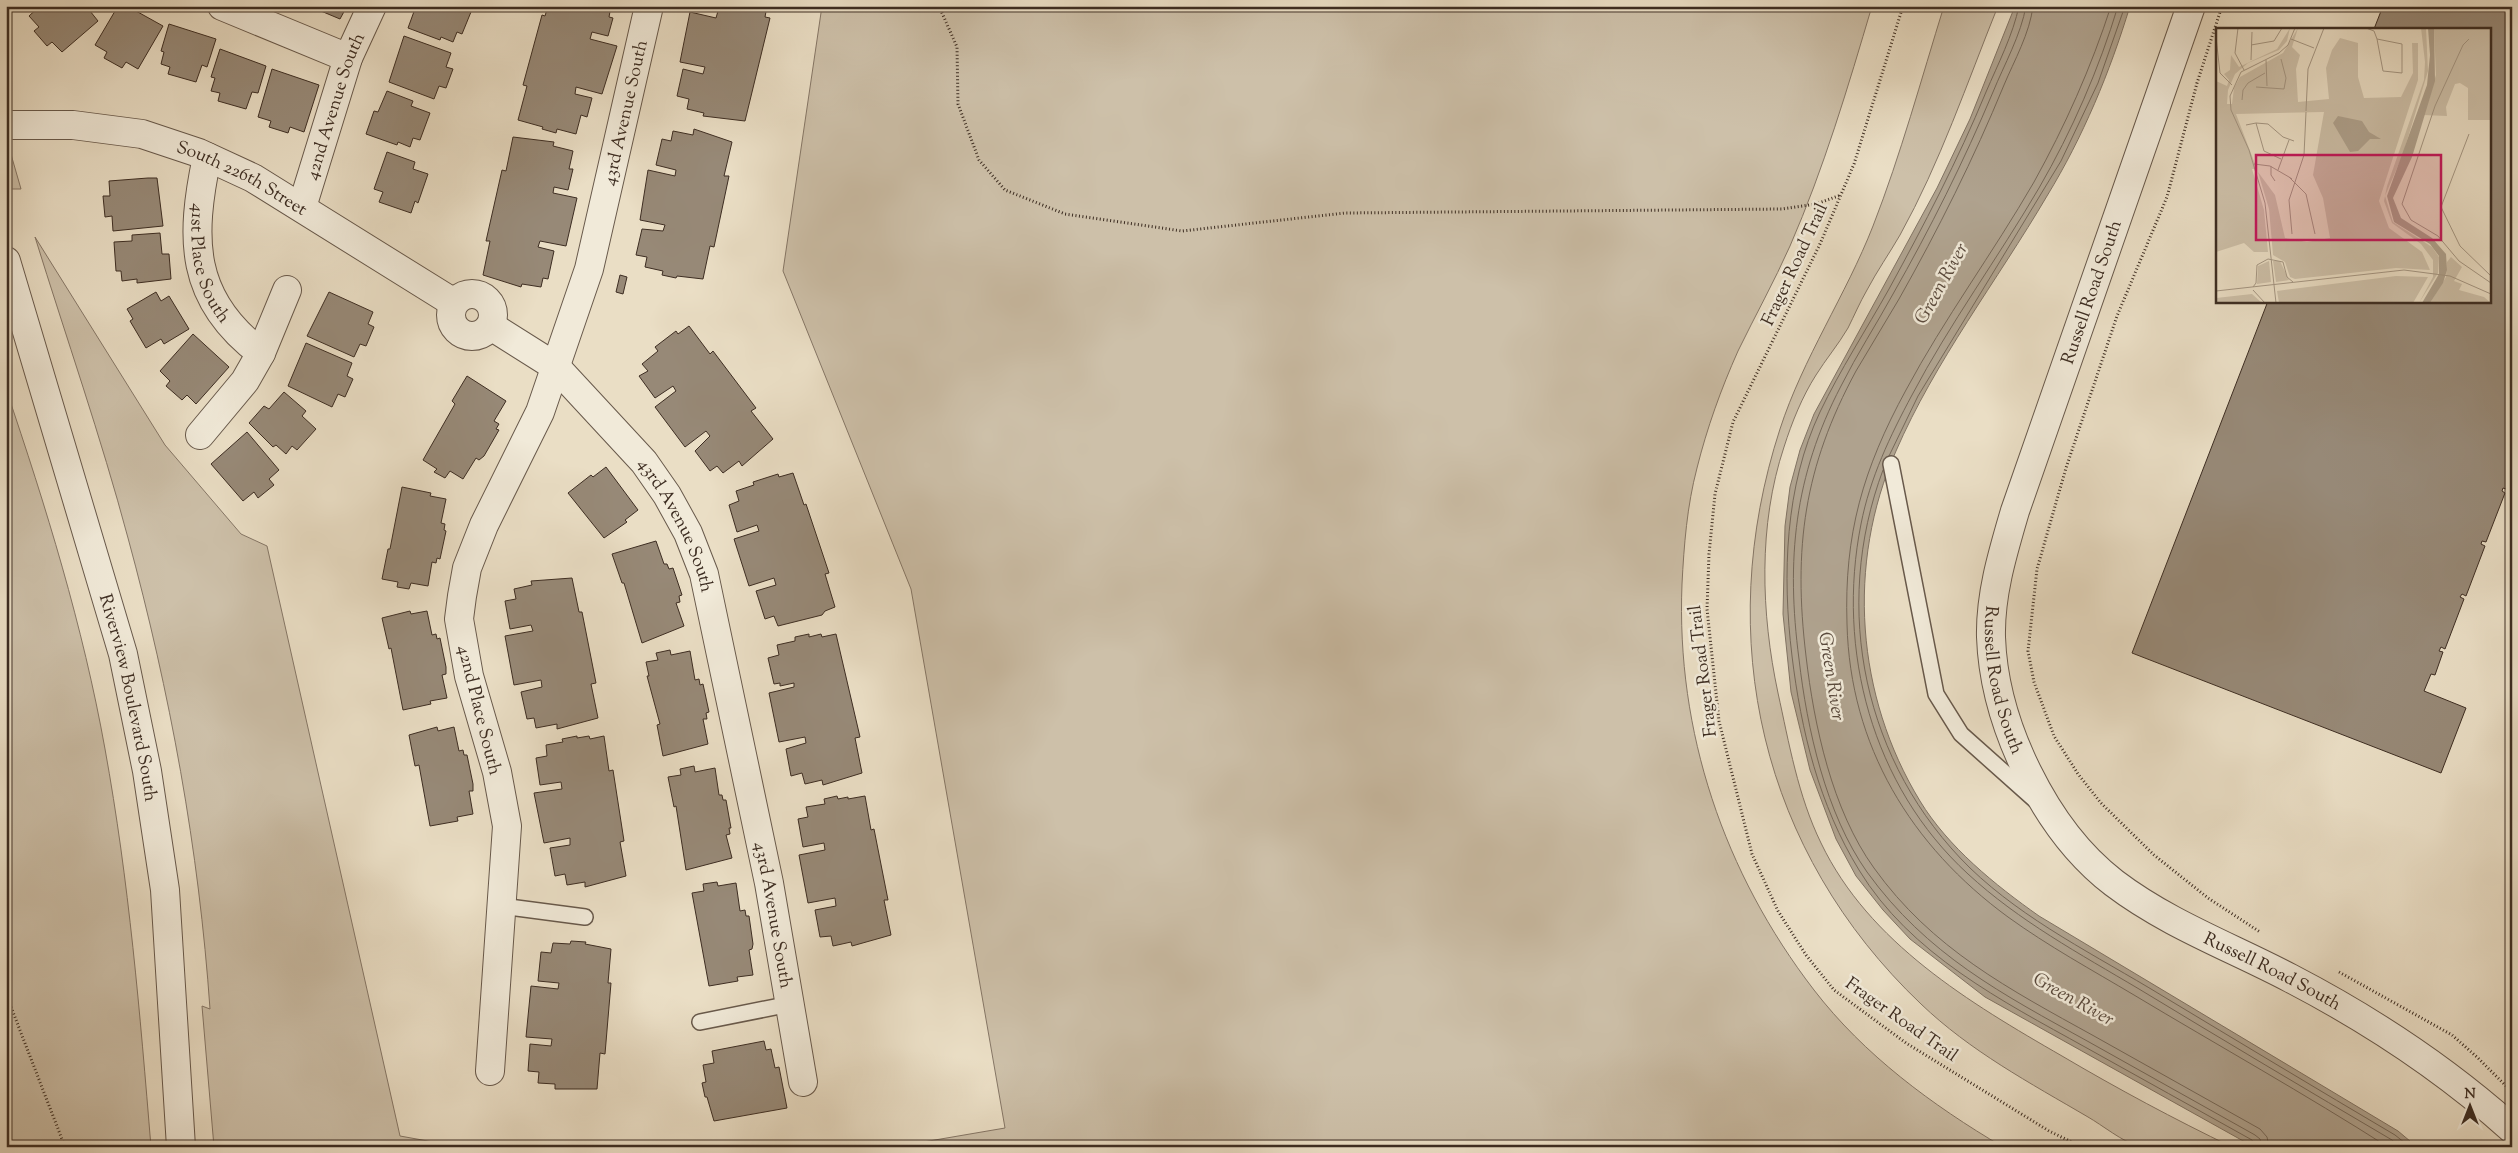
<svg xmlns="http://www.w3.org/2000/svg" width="2518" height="1153" font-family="'Sorts Mill Goudy',serif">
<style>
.green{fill:#cdc0a9;stroke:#857666}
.water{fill:#afa28e;stroke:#817363}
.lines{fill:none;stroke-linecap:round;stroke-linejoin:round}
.shore{stroke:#766858;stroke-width:1}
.building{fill:#978977;stroke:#3d2d22}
.service-casing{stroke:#68594b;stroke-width:18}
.minor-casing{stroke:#68594b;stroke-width:30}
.tertiary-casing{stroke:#68594b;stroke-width:30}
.path{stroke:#3d2d22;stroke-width:3;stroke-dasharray:1 2.5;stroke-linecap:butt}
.service{stroke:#f1ead9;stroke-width:15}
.minor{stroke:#f1ead9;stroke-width:28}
.tertiary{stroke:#f1ead9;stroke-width:28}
.labels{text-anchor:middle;stroke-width:5;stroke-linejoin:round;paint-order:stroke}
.street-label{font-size:18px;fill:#3d2d22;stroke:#f1ead9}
.water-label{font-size:19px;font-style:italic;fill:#5a4a3d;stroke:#f1ead9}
.inset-road{fill:none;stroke:#a59784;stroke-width:1}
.view{fill:#c2185b;fill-opacity:0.15;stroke:#c2185b;stroke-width:2.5}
.inset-edge{fill:none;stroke:#3d2d22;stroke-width:2.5}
</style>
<rect width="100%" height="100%" fill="#eadec5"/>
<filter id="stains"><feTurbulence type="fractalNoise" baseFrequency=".004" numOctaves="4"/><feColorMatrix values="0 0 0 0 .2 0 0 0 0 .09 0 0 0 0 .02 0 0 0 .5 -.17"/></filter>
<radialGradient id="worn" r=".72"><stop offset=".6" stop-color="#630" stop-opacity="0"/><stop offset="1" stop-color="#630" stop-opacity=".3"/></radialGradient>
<g class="green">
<path d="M822 6H1872C1848 87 1824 168 1790 246 1774 282 1755 316 1738 351 1721 389 1707 428 1697 468 1687 506 1684 545 1682 584 1676 732 1724 873 1814 990 1864 1055 1932 1105 2003 1147H894L1005 1128 911 589 783 271Z"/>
<path d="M1944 6H1998C1967 83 1940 163 1900 235 1889 254 1877 271 1867 290 1860 302 1854 316 1848 328 1838 345 1826 359 1816 375 1802 397 1792 422 1784 447 1758 525 1761 613 1778 693 1789 743 1798 796 1821 843 1869 943 1970 1003 2062 1056 2118 1089 2174 1119 2232 1147 2210 1147 2188 1147 2167 1147 2158 1147 2146 1149 2138 1146 2123 1142 2102 1125 2088 1117 2030 1083 1970 1051 1921 1004 1761 852 1712 638 1780 429 1803 358 1846 295 1873 226 1901 154 1921 80 1944 6Z"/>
<polygon points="6,137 21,189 6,189"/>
<path d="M35 237 165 445 241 534 267 546 400 1136 461 1147H214L202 1006 210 1009C199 850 170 692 128 538 101 437 66 337 35 237Z"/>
<path d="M6 389C46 507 83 626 105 749 129 881 140 1013 151 1147H6Z"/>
</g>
<path class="water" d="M2015 6H2130C2110 72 2083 137 2047 196 1997 281 1935 361 1896 451 1846 564 1856 696 1920 801 1948 847 1995 885 2039 916L2398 1131 2417 1147H2254L1985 997 1910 939 1883 910 1856 876 1836 839 1810 770 1791 692 1783 614 1785 526 1790 487 1800 450 1814 414 1937 188 1970 119Z"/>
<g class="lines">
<g class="shore">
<path d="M2019 6C2013 35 1998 64 1986 92 1958 160 1924 225 1889 289 1866 330 1840 370 1820 412 1785 486 1782 575 1792 656 1801 730 1819 805 1859 870 1910 954 2002 1001 2085 1047 2141 1078 2196 1109 2252 1140L2255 1147"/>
<path d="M2026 6C2021 35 2004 65 1993 92 1964 161 1930 229 1893 294 1876 325 1857 354 1841 386 1794 476 1786 560 1799 659 1807 729 1826 814 1867 872 1927 955 2002 994 2089 1042 2144 1073 2200 1104 2255 1135L2260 1139 2262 1147"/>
<path d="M2033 6C2030 33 2014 61 2004 85 1974 158 1938 230 1899 299 1885 323 1870 347 1856 371 1804 467 1793 548 1806 656 1814 725 1832 810 1874 868 1932 949 2009 989 2094 1036 2149 1067 2205 1098 2260 1129L2267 1137 2269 1147"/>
<path d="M2111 6C2091 68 2065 126 2034 182 1993 253 1944 319 1906 390 1863 469 1844 534 1847 624 1850 746 1911 846 2008 917 2048 946 2092 970 2134 995 2219 1046 2305 1094 2388 1147"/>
<path d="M2118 6C2099 69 2072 131 2039 188 1998 258 1950 323 1912 395 1890 436 1870 478 1861 524 1836 650 1872 786 1968 874 2019 921 2080 954 2139 989 2223 1040 2307 1090 2392 1140L2400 1147"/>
<polyline points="1889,456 1918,396 2061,161 2098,83 2125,6"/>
<path d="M1883 470C1831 609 1864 764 1970 868 2025 921 2097 956 2161 995 2239 1042 2317 1089 2395 1135L2410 1147"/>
</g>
</g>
<g class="building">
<polygon points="40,6 86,6 98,21 62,52 52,42 47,46 34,31 39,27 29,16"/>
<polygon points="118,6 127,6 163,26 138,69 126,62 122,68 104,58 107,52 95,45"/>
<polygon points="309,6 347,6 340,19"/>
<polygon points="416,6 471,6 473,7 462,34 457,32 453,42 441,37 440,40 408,28"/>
<polygon points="548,6 611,6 609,17 613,18 608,36 592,32 590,39 617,46 602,94 576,87 575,94 592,98 587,117 581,115 576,134 557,129 556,133 542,129 543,127 518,120 527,86 523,85 542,15 545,16"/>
<polygon points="767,6 765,17 770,18 745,121 703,116 704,113 687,109 689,99 677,96 683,69 703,74 705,67 680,62 690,12 716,18 718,11 697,6"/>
<polygon points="2383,6 2512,6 2512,476 2506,489 2503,488 2502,491 2505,493 2486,542 2482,541 2481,544 2485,546 2466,596 2462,594 2460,597 2464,599 2445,649 2441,647 2439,651 2443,652 2435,675 2431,674 2424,691 2466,708 2441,773 2132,653 2268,301 2489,301 2489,29 2374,29"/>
<polygon points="169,24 216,39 207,67 202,65 196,82 168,74 170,67 161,64 164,52 161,51"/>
<polygon points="404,36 451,53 446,67 453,69 446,88 439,86 434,99 389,82"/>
<polygon points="220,49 266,66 258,93 252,92 246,109 218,101 220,93 211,91 215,78 211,77"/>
<polygon points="272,69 319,85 304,132 290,127 288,133 269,127 271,121 258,117"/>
<polygon points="387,91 413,101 411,106 430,113 420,140 413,138 410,147 398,142 397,145 366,134 374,111 378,112"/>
<polygon points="694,129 732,142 724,176 729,176 714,247 710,246 703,279 677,276 676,278 662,275 663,271 645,267 647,257 636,255 642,229 663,231 665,225 640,220 648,170 675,176 676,170 656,165 662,139 671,141 673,131 693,135"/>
<polygon points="513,137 554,142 553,146 573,151 569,169 573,169 568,190 554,187 553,193 577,198 566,246 540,241 538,247 554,251 548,279 543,278 541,287 522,284 521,287 483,275 490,241 486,241 502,170 506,171"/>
<polygon points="387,152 415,162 413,169 428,174 418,203 415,201 411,213 379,202 383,192 374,189"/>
<polygon points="148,178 157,178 163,226 113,231 112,216 105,217 103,196 110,196 109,181"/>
<polygon points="160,233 162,254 169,254 171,279 137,283 137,279 122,281 121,271 116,271 114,242 132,241 132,235"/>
<polygon points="620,275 627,277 623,294 616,292"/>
<polygon points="156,292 161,301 169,296 189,329 164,344 161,339 146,348 130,321 133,319 127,309"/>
<polygon points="329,292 373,312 368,324 374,327 366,346 360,344 354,357 307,336"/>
<polygon points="689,326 710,354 713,351 756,408 751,411 773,439 742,466 739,461 723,473 717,466 710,471 695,451 710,436 706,431 685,447 655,407 676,391 673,386 655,398 639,376 648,371 642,364 658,351 655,347 676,331 678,334"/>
<polygon points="193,334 229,367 196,404 187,395 182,400 166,386 170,381 160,371"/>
<polygon points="306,343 352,363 347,376 353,379 345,397 338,394 332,407 288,386"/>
<polygon points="467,376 506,401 494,421 499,424 496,429 499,430 484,456 479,460 476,458 463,479 450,471 445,478 434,472 437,469 423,460 455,404 452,401"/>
<polygon points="284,392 306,411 302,416 316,429 297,450 292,446 286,454 276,445 273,447 249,423 264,406 269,409"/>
<polygon points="247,432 279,470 269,479 274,485 258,498 254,492 243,501 211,464"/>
<polygon points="606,467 638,510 625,520 627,522 604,538 568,493 591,475 593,477"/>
<polygon points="793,473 804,505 806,504 829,573 825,574 835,607 825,611 822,615 778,626 774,616 765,619 756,591 776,585 774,578 749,586 734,539 759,531 757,525 737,532 729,505 739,501 736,491 754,485 753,482 778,474 779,477"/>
<polygon points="402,487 431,493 430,496 446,499 441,523 445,524 444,530 446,531 440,559 437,558 436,563 432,562 428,586 411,583 409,589 397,587 398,582 382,579 388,549 390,549"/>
<polygon points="656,541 664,564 667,564 669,569 673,568 682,595 679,596 680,602 676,603 684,626 642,643 624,583 622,583 612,554"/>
<polygon points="572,578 579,612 582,612 596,683 591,684 598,718 557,729 557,724 536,728 534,718 527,719 521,692 542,687 541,680 514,685 505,636 533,631 531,625 510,629 505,601 516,599 514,589 532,585 531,581"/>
<polygon points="410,611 411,614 427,611 432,635 436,634 437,639 440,638 446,667 446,674 442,675 447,698 430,701 431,704 403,710 391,648 389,649 382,618"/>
<polygon points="809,634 809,637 821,634 822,637 836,634 860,737 855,738 862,773 823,785 822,780 805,784 802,773 791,776 786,749 806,743 805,737 779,742 769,693 794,687 794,683 780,686 780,683 774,684 768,658 779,655 777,645 795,641 795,637"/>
<polygon points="670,650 671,655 690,651 695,680 699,679 700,685 703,684 709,712 706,713 707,719 703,719 708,744 663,756 657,725 660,724 647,676 649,676 646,662 658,660 656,653"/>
<polygon points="437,727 438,731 454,727 459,751 463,750 464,755 467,755 473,784 473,791 469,791 473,814 457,817 458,821 430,826 419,765 415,766 409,735"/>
<polygon points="577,736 577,738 589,736 590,739 604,736 609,771 613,770 624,841 620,842 626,876 585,887 585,882 567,885 565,874 555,876 550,848 570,845 570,838 544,843 534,793 562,789 561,782 540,785 536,758 547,756 546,745 563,742 562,739"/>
<polygon points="694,766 695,772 715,768 719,795 722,795 723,800 726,800 731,828 729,828 730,834 726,835 732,858 686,870 676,806 674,807 668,777 681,775 680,769"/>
<polygon points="837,796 838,799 848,797 848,799 865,796 871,830 874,829 888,900 884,900 891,935 852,946 851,942 833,946 831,936 820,937 815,910 836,906 835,898 808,903 799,855 825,850 824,843 803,847 798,819 808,817 806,807 825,804 824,799"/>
<polygon points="717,882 718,886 736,883 740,911 745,910 746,916 749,916 753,944 752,949 749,950 753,975 737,977 738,981 709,986 692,893 704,891 703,884"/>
<polygon points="571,941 586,942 585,944 611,949 608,983 611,983 605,1054 600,1053 597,1089 555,1089 555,1084 538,1083 539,1072 528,1071 530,1044 551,1046 552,1039 526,1037 531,986 558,989 559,983 538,981 541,952 551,953 553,943 570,944"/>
<polygon points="764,1041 766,1050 771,1049 775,1068 779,1067 787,1108 714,1121 707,1097 705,1097 702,1083 706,1082 703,1065 714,1063 712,1051"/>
</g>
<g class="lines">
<g class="service-casing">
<g id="service">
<polyline points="1891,464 1936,694 1961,734 2035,800"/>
<polyline points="501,906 585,917"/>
<polyline points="700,1022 790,1004"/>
</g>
</g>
<g class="minor-casing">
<g id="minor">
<polyline points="222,6 348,58"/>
<path id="s1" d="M2191 6 2015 511C2003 552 1990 594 1991 637 1994 724 2045 830 2114 883 2168 924 2231 947 2290 978 2369 1019 2445 1069 2512 1129"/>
<path id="s2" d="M6 125H73L142 134 199 153 253 178 454 303"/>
<path id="s3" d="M207 157C190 238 189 299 261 353"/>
<path id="s4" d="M302 207 348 58 372 6"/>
<circle cx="472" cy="315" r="21"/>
<path id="s5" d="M491 326 556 367 644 462 667 495 688 533 704 574 769 883 803 1082"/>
<polyline points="200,435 245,381 261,353 287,290"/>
<path id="s6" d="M490 1071 507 826 497 772 469 676 459 619 462 596 467 568 484 525 540 412 589 269 649 6"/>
</g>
</g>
<g class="tertiary-casing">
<g id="tertiary">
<path id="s7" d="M6 261 123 654 147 771 165 890 181 1147"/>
</g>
</g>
<g class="path">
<polyline points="939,6 957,47 958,104 979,160 1005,190 1065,214 1182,231 1345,213 1782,209 1816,204 1841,195"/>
<polyline points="1903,6 1854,164 1820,244 1733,422 1715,494 1709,554 1707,609 1719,721 1752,854 1778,911 1806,955 1834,990 1906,1043 2049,1131 2082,1147"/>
<polyline points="2222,6 2197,83 2167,197 2117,316 2066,468 2037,569 2028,651 2034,682 2054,736 2078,774 2101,803 2154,855 2208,898 2260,932"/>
<polyline points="2339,972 2452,1035 2478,1058 2506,1086"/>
<polyline points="6,994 65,1147"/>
</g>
<use href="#service" class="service"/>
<use href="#minor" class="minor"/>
<use href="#tertiary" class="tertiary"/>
</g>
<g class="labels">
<g class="street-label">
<text dy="6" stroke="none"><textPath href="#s4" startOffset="106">42nd Avenue South</textPath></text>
<text dy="6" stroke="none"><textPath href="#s6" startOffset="994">43rd Avenue South</textPath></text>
<text dy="6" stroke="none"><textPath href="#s2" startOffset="246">South 226th Street</textPath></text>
<text dy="6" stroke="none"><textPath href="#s3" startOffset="109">41st Place South</textPath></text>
<text transform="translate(1794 264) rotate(-65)" y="6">Frager Road Trail</text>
<text transform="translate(2091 292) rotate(-71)" y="6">Russell Road South</text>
<text dy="6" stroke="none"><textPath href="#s5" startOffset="278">43rd Avenue South</textPath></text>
<text transform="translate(1702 671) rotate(-97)" y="6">Frager Road Trail</text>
<text dy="6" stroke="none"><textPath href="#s1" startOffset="708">Russell Road South</textPath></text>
<text dy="6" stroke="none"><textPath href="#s7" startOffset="454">Riverview Boulevard South</textPath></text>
<text transform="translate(480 710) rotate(76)" y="6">42nd Place South</text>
<text dy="6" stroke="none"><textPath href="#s5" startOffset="682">43rd Avenue South</textPath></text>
<text dy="6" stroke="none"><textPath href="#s1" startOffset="1128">Russell Road South</textPath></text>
<text transform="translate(1902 1019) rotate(35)" y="6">Frager Road Trail</text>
</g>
<g class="water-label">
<text transform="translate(1940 283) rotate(-61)" y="7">Green River</text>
<text transform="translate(1833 676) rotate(81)" y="7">Green River</text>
<text transform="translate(2074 998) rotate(29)" y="7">Green River</text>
</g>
</g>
<g transform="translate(2216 28)">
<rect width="275" height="275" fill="#eadec5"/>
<path d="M74 0 71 13 63 22 32 35 19 46 12 62 11 76H16L18 60 24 49 67 25 82 0 76 19 84 27 80 41 82 74 113 71 110 40 116 22 124 10 142 15V49L148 70 185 69 197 45 196 15H202V52L163 173 173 200 206 224 214 242 180 240 79 251 74 249 69 234 57 227 53 181 42 144 59 167 69 210 91 214 114 210 107 170 97 147 108 84 20 86 41 141H36L48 182 52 224H38L28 215 0 224V53L11 58 13 52 8 46 14 42 15 27 23 39 61 21ZM205 0H210L212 43 187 126 169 168 177 194 216 219 223 229 222 245 203 275 217 249V232L205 216 176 195 168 173 171 158 208 52 209 34ZM218 0H275V92H252V60L244 55 239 56 230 79 231 88 207 87 220 47ZM235 229 246 239 238 253 246 256 243 262 268 269 275 275H214L230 249 231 234ZM53 233 55 254 41 256 42 238ZM57 233H64L73 252 60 254ZM180 248 212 249 197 275H63L61 263ZM36 266 46 275H0V270Z" fill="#cdc0a9"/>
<path d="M212 0H218L219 53 196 129 177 170 185 190 216 210 230 226 231 242 227 255 214 275H206L223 246V228L214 216 178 194 171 168 211 57 214 27ZM122 88 146 93 153 104 165 111H154L142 123 134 124 117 95Z" fill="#afa28e"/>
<path class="inset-road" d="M22 0 19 25 28 42M150 0 158 3 161 11 186 16V45L167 43 161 11M0 9 4 45 16 57M75 11 98 20M253 11 247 17 219 78 186 176 195 192 222 208 243 233 275 255M35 17 58 13 66 0M35 32 36 4M50 32 51 58M40 59 68 61 70 50 65 31M26 72 27 62 32 55 49 45M90 83 92 41 108 0M40 95 52 96 67 109 78 113M30 97 40 95 48 123 65 131M253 106 225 179 244 218 275 248M38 136 54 138 73 149M55 138V147L59 153M62 142 73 112M76 151 73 149 90 166 99 206M76 206 73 172 88 127 90 84M37 259 40 255 41 237 52 231 67 234 71 249 77 254M37 262 49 275M0 263 188 242 234 248 275 266M60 275 49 175 33 122 15 82 14 68 25 44 63 25 72 17 79 0"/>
<path class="view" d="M40 127H225V212H40Z"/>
<rect width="275" height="275" class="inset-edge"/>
</g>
<rect width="2518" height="1153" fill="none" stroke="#eadec5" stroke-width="25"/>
<rect x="8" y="8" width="2503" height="1138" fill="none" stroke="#3d2d22" stroke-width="2.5"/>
<rect x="12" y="12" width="2493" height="1128" fill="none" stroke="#3d2d22"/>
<g transform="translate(2470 1106)" stroke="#f1ead9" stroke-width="4" paint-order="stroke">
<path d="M0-4L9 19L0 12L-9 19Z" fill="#3d2d22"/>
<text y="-8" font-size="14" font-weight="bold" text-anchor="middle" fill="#3d2d22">N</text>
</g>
<rect width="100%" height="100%" filter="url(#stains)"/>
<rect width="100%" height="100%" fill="url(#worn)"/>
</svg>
